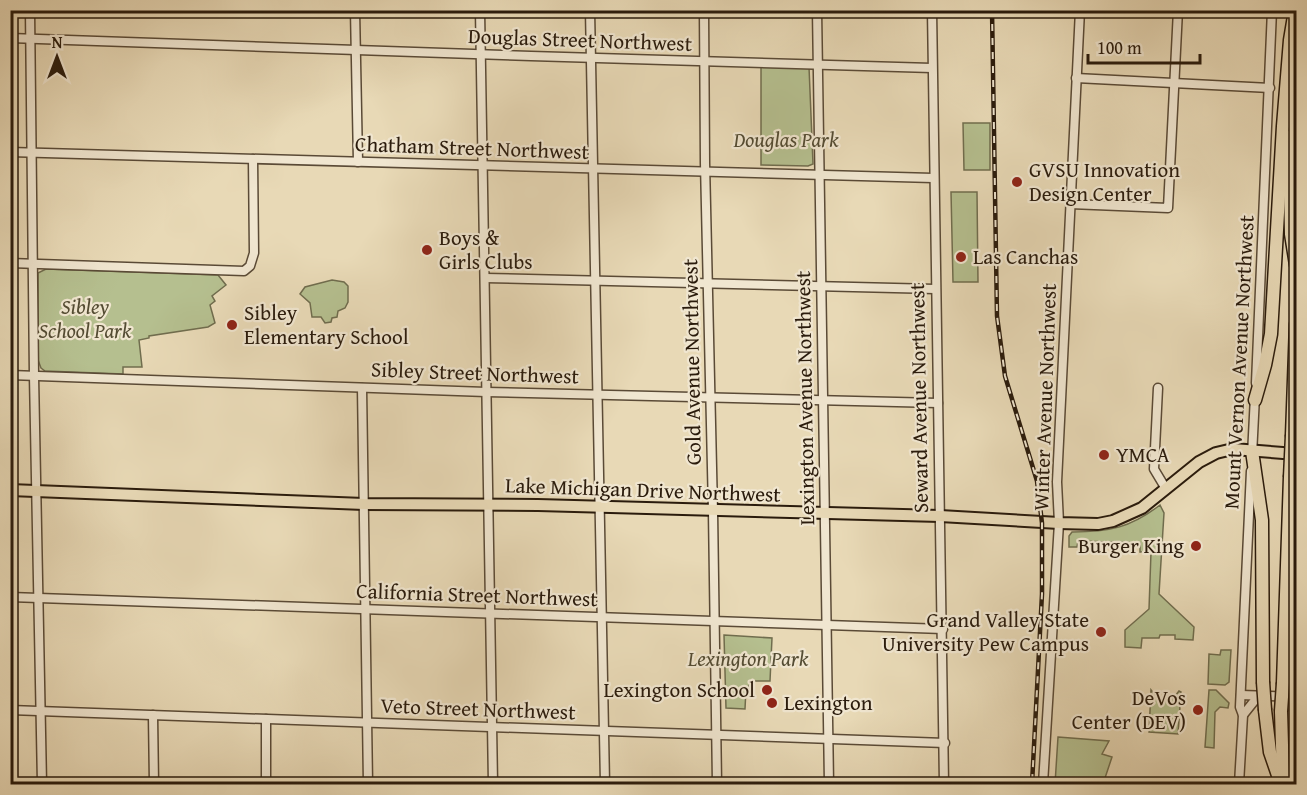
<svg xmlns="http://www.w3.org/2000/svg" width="1307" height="795" font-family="'Gentium Book Plus',serif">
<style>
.green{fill:#b5bf8f;stroke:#706d4e;stroke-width:1.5}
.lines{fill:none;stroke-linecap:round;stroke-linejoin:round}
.minor-casing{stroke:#5a4a36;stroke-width:11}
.major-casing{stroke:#2a1b0c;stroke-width:14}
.highway-casing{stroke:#2a1b0c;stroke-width:15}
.minor{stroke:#f0e6d0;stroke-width:8}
.major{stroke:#e8d9b6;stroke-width:10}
.highway{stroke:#e8d9b6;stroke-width:12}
.rail-casing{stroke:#2a1b0c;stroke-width:4.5}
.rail{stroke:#f0e6d0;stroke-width:2;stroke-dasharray:7;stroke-linecap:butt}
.highway-bridge-casing{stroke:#2a1b0c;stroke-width:15;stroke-linecap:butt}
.highway-bridge{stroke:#e8d9b6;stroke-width:12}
.poi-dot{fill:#8f2418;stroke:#f0e6d0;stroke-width:2}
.labels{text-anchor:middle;stroke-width:4.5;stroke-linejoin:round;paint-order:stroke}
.street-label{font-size:21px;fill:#2a1b0c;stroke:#f0e6d0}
.park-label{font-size:21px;font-style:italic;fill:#544c33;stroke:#f0e6d0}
.poi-label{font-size:21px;fill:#2a1b0c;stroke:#f0e6d0;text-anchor:start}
</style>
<rect width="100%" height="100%" fill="#e8d9b6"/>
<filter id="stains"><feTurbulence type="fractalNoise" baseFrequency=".00333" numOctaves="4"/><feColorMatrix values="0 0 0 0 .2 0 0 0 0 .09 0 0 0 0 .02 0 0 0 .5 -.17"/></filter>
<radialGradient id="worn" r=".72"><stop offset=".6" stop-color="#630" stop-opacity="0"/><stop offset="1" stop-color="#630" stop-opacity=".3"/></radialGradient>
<g class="green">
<polygon points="761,65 809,67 813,164 808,166 761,165"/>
<polygon points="963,123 990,123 990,170 964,170"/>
<polygon points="951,192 977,192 978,282 953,282"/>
<polygon points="46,269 218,275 226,285 212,296 215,301 210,305 215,323 208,327 149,336 149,338 139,340 142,367 123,367 123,374 45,371 41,368 38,360 38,273"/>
<polygon points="332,280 344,282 348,286 348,302 345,308 338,311 337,317 332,318 331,322 325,323 321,317 312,317 310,303 300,294 305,287"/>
<path d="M1160 505 1164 513 1159 594 1194 627 1193 640 1175 639V635H1160L1159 638H1142L1141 648 1125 647V630L1149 609 1151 552H1140V543L1078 541 1077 547H1069V536L1072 532C1109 532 1130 528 1160 505Z"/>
<polygon points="724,635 772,638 770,681 753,681 746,689 745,709 726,708"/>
<polygon points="1221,650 1231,650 1229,682 1225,685 1208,684 1209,654 1220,655"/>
<path d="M1151 690C1159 701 1169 706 1179 691L1181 692 1178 734 1149 732Z"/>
<polygon points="1209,690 1216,690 1229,703 1228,708 1220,707 1215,712 1214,748 1205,747"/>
<polygon points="1058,737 1109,741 1102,754 1112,757 1103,784 1055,784"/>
</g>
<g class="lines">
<g class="minor-casing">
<g id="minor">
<polyline points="30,10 34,376 42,784"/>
<polyline points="355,10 358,162"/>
<polyline points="480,10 493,784"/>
<polyline points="590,10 605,784"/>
<polyline points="704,10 705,163 713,511 717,784"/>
<polyline points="817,10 829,784"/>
<polyline points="932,10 944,784"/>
<polyline points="10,38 531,56 932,68"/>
<polyline points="1076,78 1270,88"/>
<polyline points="10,152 933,178"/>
<polyline points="1070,204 1168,208 1178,10"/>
<polyline points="10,263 244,271 250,266 254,253 253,159"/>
<polyline points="485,278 935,289"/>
<polyline points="10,375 486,392 938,403"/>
<polyline points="1256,383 1272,10"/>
<polyline points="362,388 368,784"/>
<polyline points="1158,388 1154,469 1166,489"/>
<polyline points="1252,455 1255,396"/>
<polyline points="10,597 943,629"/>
<polyline points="1241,695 1296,697"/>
<polyline points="10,710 945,743"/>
<polyline points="153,715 154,784"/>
<polyline points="1243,715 1255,700 1264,696"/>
<polyline points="266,719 266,784"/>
<polyline points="1043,784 1059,523 1057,482 1080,10"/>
<polyline points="1239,784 1243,715 1240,707 1251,471"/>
</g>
</g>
<g class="major-casing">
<polyline id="major" points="10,490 364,504 538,505 940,516 1059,523 1098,524 1113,521 1142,508 1199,462 1216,453 1233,449 1296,454"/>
</g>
<g class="highway-casing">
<g id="highway">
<polyline points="1289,137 1291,234 1296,265"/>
<polyline points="1255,400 1265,365 1271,334 1283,126 1290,40 1295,10"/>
<polyline points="1292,435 1296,324"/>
<polyline points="1252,451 1262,520 1263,682"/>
<polyline points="1283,683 1290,477"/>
<polyline points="1265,710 1270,752 1281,784"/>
<polyline points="1281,711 1283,779"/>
</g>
</g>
<use href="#minor" class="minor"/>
<use href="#major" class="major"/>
<use href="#highway" class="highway"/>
<g class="rail-casing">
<polyline id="rail" points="992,10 997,316 1005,376 1037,481 1042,523 1042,594 1032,784"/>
</g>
<use href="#rail" class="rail"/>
<g class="highway-bridge-casing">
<g id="highway-bridge">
<polyline points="1290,477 1292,435"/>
<polyline points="1263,682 1265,710"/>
<polyline points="1281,711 1283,683"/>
</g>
</g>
<use href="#highway-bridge" class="highway-bridge"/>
</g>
<g class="poi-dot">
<circle cx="1017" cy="182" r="6"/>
<circle cx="427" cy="250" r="6"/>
<circle cx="961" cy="257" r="6"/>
<circle cx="232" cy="325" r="6"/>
<circle cx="1104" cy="455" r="6"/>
<circle cx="1196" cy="546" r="6"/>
<circle cx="1101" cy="632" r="6"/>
<circle cx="767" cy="690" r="6"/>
<circle cx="772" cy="703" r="6"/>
<circle cx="1198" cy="710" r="6"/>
</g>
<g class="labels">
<g class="street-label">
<text transform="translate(580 40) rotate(2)" y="7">Douglas Street Northwest</text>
<text transform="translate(472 148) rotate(2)" y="7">Chatham Street Northwest</text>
<text transform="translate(692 362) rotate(-91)" y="7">Gold Avenue Northwest</text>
<text transform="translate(1239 362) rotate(-87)" y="7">Mount Vernon Avenue Northwest</text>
<text transform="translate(475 373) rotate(2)" y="7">Sibley Street Northwest</text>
<text transform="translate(1045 397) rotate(-88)" y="7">Winter Avenue Northwest</text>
<text transform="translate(805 398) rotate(-91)" y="7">Lexington Avenue Northwest</text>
<text transform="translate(919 398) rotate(-91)" y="7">Seward Avenue Northwest</text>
<text transform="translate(643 490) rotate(2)" y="7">Lake Michigan Drive Northwest</text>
<text transform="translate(477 595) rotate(2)" y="7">California Street Northwest</text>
<text transform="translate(478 709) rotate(2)" y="7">Veto Street Northwest</text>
</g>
<g class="park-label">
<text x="786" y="147">Douglas Park</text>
<text x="85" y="314">Sibley<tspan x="85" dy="24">School Park</tspan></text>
<text x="748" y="666">Lexington Park</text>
</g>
<g class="poi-label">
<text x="1029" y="177">GVSU Innovation<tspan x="1029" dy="24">Design Center</tspan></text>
<text x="439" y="245">Boys &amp;<tspan x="439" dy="24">Girls Clubs</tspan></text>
<text x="973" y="264">Las Canchas</text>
<text x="244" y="320">Sibley<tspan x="244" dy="24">Elementary School</tspan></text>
<text x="1116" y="462">YMCA</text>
<text x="1184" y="553" text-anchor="end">Burger King</text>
<text x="1089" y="627" text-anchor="end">Grand Valley State<tspan x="1089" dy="24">University Pew Campus</tspan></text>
<text x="755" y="697" text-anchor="end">Lexington School</text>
<text x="1186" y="705" text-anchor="end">DeVos<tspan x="1186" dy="24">Center (DEV)</tspan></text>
<text x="784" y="710">Lexington</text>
</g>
</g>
<rect width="1307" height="795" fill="none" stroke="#e8d9b6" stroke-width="36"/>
<rect x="12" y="12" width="1283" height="771" fill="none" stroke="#2a1b0c" stroke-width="3"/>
<rect x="18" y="18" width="1271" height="759" fill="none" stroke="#2a1b0c" stroke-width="1.5"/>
<g transform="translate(57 57)" stroke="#f0e6d0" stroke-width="4.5" paint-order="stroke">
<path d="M0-4.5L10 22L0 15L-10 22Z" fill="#2a1b0c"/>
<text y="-9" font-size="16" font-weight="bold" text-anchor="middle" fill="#2a1b0c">N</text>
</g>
<path d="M1088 54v9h112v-9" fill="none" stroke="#2a1b0c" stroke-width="3"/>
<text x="1097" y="54" font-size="18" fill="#2a1b0c" stroke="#f0e6d0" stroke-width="4.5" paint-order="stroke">100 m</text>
<rect width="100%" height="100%" filter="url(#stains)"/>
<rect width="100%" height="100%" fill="url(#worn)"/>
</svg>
